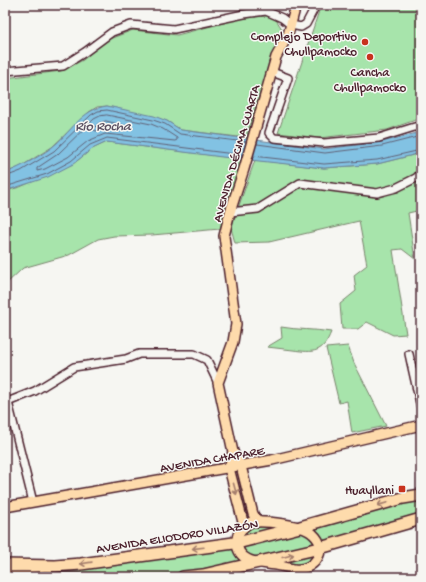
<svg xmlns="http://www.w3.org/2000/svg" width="426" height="582" font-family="'Gochi Hand',sans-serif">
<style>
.green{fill:#a7e4ab;stroke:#78826b}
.water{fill:#82c2e3;stroke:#6c8199}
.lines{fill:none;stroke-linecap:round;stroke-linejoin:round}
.shore{stroke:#606075;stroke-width:1}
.minor-casing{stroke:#4a1f2b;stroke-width:10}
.major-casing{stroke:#4a1f2b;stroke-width:12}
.highway-casing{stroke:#4a1f2b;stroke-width:14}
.minor{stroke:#f6f6f2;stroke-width:7}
.major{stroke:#fedbac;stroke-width:9}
.highway{stroke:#fedbac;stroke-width:11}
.oneway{stroke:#a47d6c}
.poi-dot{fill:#c8321e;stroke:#f6f6f2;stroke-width:1.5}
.labels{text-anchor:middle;stroke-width:3;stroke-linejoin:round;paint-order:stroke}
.poi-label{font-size:13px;fill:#4a1f2b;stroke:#f6f6f2;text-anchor:end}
.street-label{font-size:13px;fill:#4a1f2b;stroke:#f6f6f2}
.water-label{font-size:14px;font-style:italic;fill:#5b5062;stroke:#f6f6f2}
</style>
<rect width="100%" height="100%" fill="#f6f6f2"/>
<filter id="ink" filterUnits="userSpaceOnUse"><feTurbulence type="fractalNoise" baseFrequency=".025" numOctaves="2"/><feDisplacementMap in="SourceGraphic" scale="8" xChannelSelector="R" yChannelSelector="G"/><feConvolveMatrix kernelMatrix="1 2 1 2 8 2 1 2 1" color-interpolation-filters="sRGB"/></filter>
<g filter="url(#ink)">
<g class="green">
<polygon points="347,5 421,5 421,118 387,130 319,138 278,133 320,8"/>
<polygon points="273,15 284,32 272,55 246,138 181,130 167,121 107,106 97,107 89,112 52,147 20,167 5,173 5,78 61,71 83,60 104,41 133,30 177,35 238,19"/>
<polygon points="107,142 241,159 220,229 152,235 114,236 98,239 69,255 23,268 5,285 5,191 20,187 73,164 92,149"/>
<polygon points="421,153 421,210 408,213 415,259 402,249 393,250 406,334 393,335 367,322 358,329 342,329 340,304 356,291 354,275 367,265 359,221 269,242 235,243 231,228 255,160 324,168 377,164"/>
<path d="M281 327C297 330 314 329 331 332 323 353 314 353 293 350 284 349 276 348 267 347L282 338Z"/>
<polygon points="348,346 354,363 386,426 352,433 347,401 339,403 326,348"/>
<polygon points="421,499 421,514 322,542 310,528 383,508"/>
<path d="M258 525 281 529 241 537C244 530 250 527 258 525Z"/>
<path d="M298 532C307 532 312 537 316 545L258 559 245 554 241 546Z"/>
<polygon points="234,546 245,560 187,572 158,575 52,572"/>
<path d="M316 553C307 570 293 565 278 562Z"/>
</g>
<path class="water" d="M107 106 154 116 167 121 181 130 324 149 382 142 421 132V153L377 164 324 168 222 157 107 142 92 149 73 164 48 177 5 191V173C21 167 37 158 51 148 71 133 81 109 107 106Z"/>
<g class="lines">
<g class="shore">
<polygon points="107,115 151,124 163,129 177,138 177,140 175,141 105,134 88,141 68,157 45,169 37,171 37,168 58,154 94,119 100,116"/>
<polygon points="106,121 126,126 128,128 126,129 107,127 96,131 94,130 94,128 98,124"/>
<polyline points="257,144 325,153 382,146 421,136"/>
<polyline points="253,156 324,164 377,160 421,150"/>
<polyline points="5,177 21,171 54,151 91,115 98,111 107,110 153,120 165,124 180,134 246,142"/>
<polyline points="5,187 47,174 71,161 90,145 107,138 242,155"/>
</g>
<g class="minor-casing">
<g id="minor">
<polyline points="5,71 63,66 85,52 112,32 131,25 174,29 244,14 266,11 282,18 291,25 301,27 306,24 316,5"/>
<polyline points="272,72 288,78 269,133 274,138 324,143 379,138 421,125"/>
<polyline points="230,212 258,209 300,183 377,193 396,188 416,178 421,173"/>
<polyline points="409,354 421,408"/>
<polyline points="8,402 33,502"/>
<polyline points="5,403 35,391 74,367 126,359 139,354 194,354 207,360 218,383"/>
</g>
</g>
<g class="major-casing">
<g id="major">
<polyline points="233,452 229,468 244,526"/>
<polyline points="5,507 272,460 421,425"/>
<path d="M251 522C265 521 303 524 313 534 330 549 314 572 294 569 288 568 282 566 276 565 260 563 236 563 237 540 237 531 244 526 251 522Z"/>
<polyline points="258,522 253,514 241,466 233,452 218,383 233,342 236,324 224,236 230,212 244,169 276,57 288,35 296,5"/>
</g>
</g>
<g class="highway-casing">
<g id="highway">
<polyline points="5,565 55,566 81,564 241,542 300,527 403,498 421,495"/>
<polyline points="5,575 42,577"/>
<polyline points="183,577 203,575 320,548 421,519"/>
</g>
</g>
<use href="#minor" class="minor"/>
<use href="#major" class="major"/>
<use href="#highway" class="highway"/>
</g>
<defs><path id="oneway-shaft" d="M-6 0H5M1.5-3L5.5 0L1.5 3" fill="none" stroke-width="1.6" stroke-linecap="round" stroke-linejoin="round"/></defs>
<g class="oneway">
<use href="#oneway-shaft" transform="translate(235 489) rotate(75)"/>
<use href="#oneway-shaft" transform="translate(383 504) rotate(164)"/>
<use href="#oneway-shaft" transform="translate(198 548) rotate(173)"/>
<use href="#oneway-shaft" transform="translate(288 556) rotate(-14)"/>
<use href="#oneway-shaft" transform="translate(86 563) rotate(172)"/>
</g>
</g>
<g class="poi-dot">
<circle cx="365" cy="42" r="4"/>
<circle cx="370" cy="57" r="4"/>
<rect x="398" y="485" width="8" height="8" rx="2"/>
</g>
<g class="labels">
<g class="poi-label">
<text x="357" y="40">Complejo Deportivo<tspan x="357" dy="15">Chullpamocko</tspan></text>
<text x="370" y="76" text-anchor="middle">Cancha<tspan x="370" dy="15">Chullpamocko</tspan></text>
<text x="394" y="494">Huayllani</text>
</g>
<g class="street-label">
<text transform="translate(235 153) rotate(-74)" y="5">AVENIDA DÉCIMA CUARTA</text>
<text transform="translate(212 458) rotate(-10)" y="5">AVENIDA CHAPARE</text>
<text transform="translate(177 535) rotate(-9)" y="5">AVENIDA ELIODORO VILLAZÓN</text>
</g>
<g class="water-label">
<text x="103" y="130">Río Rocha</text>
</g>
</g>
<rect width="426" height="582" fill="none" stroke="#f6f6f2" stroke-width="20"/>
<rect x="10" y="10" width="406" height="562" fill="none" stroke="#4a1f2b" stroke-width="1.5" filter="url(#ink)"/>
</svg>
